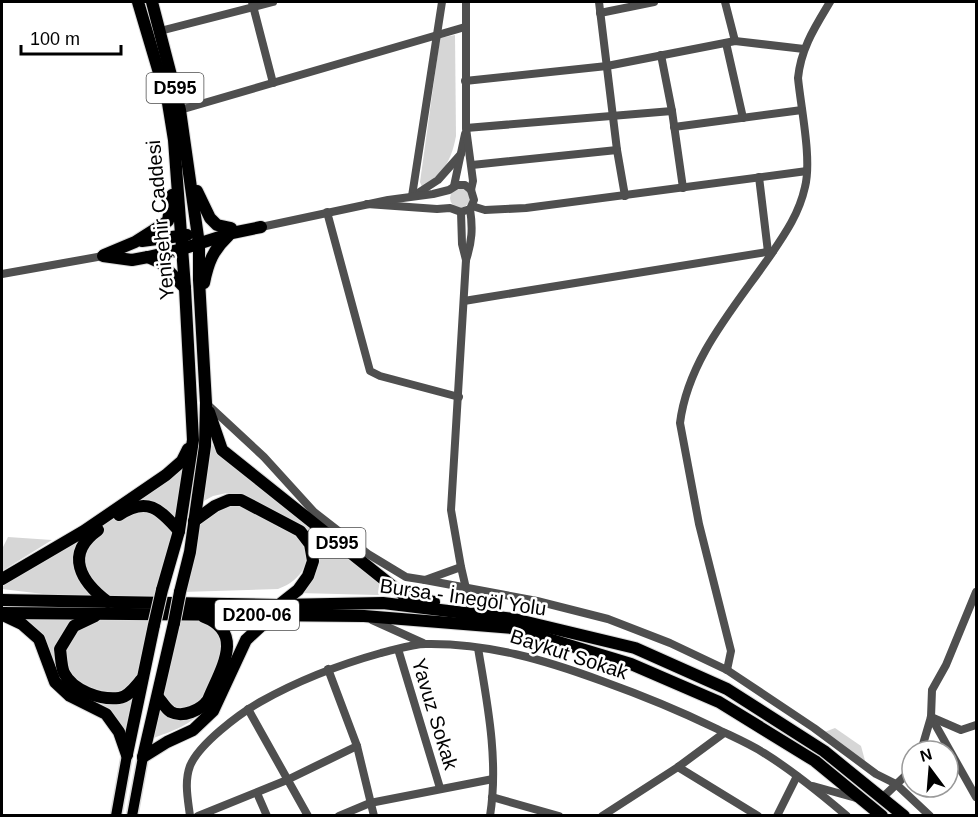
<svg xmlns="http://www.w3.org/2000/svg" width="978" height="817" font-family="Helvetica,sans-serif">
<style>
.green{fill:#d6d6d6}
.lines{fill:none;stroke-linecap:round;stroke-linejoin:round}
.major-casing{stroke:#dbdbdb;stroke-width:13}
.highway-casing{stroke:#dbdbdb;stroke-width:14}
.minor{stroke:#4f4f4f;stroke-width:8}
.major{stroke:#000;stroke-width:10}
.highway{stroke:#000;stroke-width:12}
.highway-bridge-casing{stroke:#dbdbdb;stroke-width:14;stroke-linecap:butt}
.highway-bridge{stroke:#000;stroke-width:12}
.labels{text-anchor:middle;stroke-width:5;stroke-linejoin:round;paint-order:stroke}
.shield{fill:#fff;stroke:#4c4c4c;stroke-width:1.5}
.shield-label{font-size:18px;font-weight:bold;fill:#000}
.street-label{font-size:20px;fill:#000;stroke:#fff}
</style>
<rect width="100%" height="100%" fill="#fff"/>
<g class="green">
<path d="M455 35 456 136C451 162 444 172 422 187L420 182 440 38Z"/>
<circle cx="460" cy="198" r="10"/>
<polygon points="193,440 159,602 109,602 2,589 2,587 166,475"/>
<polygon points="210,443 245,474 396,594 378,595 298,593 317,562 316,545 303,528 245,495 227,493 213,496 200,503"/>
<path d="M229 504C244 503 254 511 267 519 276 524 288 529 295 536 318 556 302 581 278 589L182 592 197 524Z"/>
<polygon points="8,537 52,540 2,571 2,549"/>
<polygon points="157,614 127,755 119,732 55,682 39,639 2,615"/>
<polygon points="176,614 200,615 228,640 208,700 179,714 158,697"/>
<path d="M157 706 170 715 206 706C193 725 172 731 151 739Z"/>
<polygon points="835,728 861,746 867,768 822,733"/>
</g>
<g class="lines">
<g class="major-casing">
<g id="major">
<polyline points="116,816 127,755"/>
<polyline points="132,816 143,757"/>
</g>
</g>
<g class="highway-casing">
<g id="highway">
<polyline points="138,2 168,103 174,140 185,288 193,440 179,531 162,590"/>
<polyline points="152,2 180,110 199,244 199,280 206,403 205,446 190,552 180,592"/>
<polyline points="197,191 210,218 217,225 231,228"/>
<polyline points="142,241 187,235"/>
<polyline points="104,255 135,242 168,221 172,195"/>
<polyline points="103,256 132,260 148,257 182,249 232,233 261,227"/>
<polyline points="148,257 161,263 185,288"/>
<path d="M204 283C208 263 213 250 228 236"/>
<polyline points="209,412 222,450 406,597 434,602"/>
<path d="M119 515C147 496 160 509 179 531"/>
<polyline points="194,521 215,506 229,500 241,500 300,531 310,544 313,561 308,576 298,590 279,605"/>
<path d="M98 530C64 554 81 582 108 602"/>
<polyline points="2,579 84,531 166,475 182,461 188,449"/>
<polyline points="2,600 279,605 383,603 514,619 635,648 727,689 824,751 904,816"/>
<polyline points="2,613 364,616 512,628 631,664 719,702 815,761 882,816"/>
<polyline points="3,615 22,624 39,639 55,682 70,696 106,714 119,732 127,755"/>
<path d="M95 616 74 626 60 649C61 655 61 666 64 673 73 691 100 700 119 698 128 697 135 687 141 680"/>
<path d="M158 697C162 702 166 709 171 712 183 718 201 710 208 700 220 670 246 633 204 617"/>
<polyline points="127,754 154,625"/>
<polyline points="143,757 167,742 193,730 213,711 246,640 261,626 281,616"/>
<polyline points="143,757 174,623"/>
</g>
</g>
<g class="minor">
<polyline points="252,2 273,83"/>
<polyline points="599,2 617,150 625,196"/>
<polyline points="725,2 735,41"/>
<polyline points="600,13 654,2"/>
<polyline points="160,31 273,2"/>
<polyline points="726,43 743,118"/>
<polyline points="661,55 672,111 683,188"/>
<polyline points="465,81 607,66 735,41 804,49"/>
<polyline points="180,110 465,27"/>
<polyline points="674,127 802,110"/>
<polyline points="466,128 672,111"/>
<polyline points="472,165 617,150"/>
<polyline points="759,177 768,252"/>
<polyline points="454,186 465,134"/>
<polyline points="418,193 438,180 461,154"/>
<polyline points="412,196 442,2"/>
<polyline points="367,204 437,209 450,208 461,212 470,209 474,200 471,190 473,181 466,128 466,2"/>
<polyline points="472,206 485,210 526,208 807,171"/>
<path d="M470 209C473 228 472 242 466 260L451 510 461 567 471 610"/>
<polyline points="327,212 370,371 380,376 459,397"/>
<polyline points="461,212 462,244 466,260"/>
<polyline points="261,227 388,200 433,194 449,190 457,185 465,185 471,190"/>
<polyline points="2,274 103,256"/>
<polyline points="464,301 773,251"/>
<polyline points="208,405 264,457 314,512 368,554 406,577 425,580 461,567"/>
<polyline points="425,580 537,601 608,619 670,643 727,670 814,728 876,774 896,784 930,816"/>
<polyline points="372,620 423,643"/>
<path d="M478 648C487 702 499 760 490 816"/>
<polyline points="398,649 440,788"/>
<polyline points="328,669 357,746 374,816"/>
<path d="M727 670 731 651 699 524 680 423C688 359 734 308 770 256 785 234 799 214 805 187 812 159 801 109 798 78 801 48 815 27 830 2"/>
<polyline points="248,709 308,816"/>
<polyline points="931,717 976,797"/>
<polyline points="931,717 961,730 976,725"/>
<polyline points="921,751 931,717 932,690 946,665 976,592"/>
<polyline points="678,767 758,816"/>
<polyline points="813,786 856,798"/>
<polyline points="257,793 267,816"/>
<polyline points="492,797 559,816"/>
<polyline points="882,798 905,776 912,766"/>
<path d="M190 816C188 800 184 782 190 766 199 744 239 714 260 702 299 680 338 665 381 653 395 650 411 644 426 644 488 643 545 660 602 681 641 695 678 710 715 728 731 736 748 743 764 753 793 771 820 793 847 816"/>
<polyline points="198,816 287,780 357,746"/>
<polyline points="339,816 370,803 493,779"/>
<polyline points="602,816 678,767 724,733"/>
<polyline points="777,816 797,776"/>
</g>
<use href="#major" class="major"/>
<use href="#highway" class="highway"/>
<g class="highway-bridge-casing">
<g id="highway-bridge">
<polyline points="174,623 180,592"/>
<polyline points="154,625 162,590"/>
</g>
</g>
<use href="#highway-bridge" class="highway-bridge"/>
</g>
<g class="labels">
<g class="shield">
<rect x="146.5" y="73" width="57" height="30" rx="4.5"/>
<rect x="308.5" y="528" width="57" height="30" rx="4.5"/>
<rect x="215" y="600" width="84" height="30" rx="4.5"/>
</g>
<g class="shield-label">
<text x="175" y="94">D595</text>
<text x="337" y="549">D595</text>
<text x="257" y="621">D200-06</text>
</g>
<g class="street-label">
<text transform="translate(160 220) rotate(-95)" y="7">Yenişehir Caddesi</text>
<text transform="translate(463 597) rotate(8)" y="7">Bursa - İnegöl Yolu</text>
<text transform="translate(569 654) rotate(18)" y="7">Baykut Sokak</text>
<text transform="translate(435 714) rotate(73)" y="7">Yavuz Sokak</text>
</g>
</g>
<rect width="978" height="817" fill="none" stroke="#000000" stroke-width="6"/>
<g transform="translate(930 769) rotate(344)"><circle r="28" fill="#ffffff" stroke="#999999" stroke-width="1.5"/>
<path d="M0-4.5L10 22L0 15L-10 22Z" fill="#000000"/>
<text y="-9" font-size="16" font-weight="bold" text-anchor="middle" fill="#000000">N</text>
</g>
<path d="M21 45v9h100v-9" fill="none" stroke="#000000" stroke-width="3"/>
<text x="30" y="45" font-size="18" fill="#000000" stroke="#ffffff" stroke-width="4.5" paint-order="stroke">100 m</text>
</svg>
